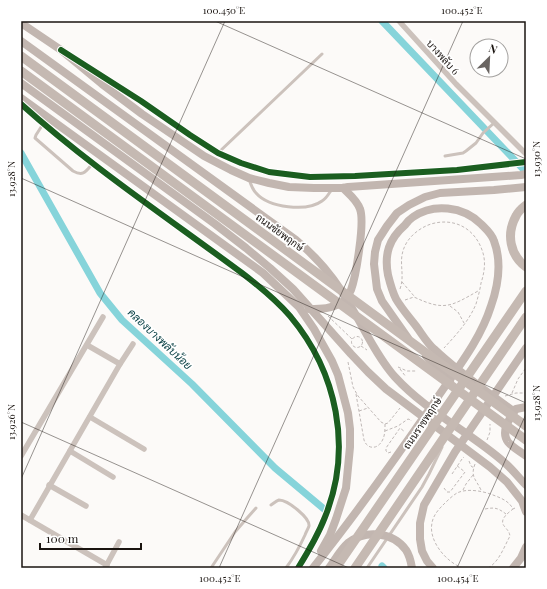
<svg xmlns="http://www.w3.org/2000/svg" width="547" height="589" font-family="'Playfair Display',Sarabun,serif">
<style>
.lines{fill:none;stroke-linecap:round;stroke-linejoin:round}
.canal{stroke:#86d4da;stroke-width:7}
.path{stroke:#c0b9b7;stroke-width:1;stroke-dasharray:3 2;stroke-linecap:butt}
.lane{stroke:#ccc2bc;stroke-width:3}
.street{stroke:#ccc2bc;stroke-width:5.5}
.secondary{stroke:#c2b6b0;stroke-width:8}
.primary{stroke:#c5b9b2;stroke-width:9}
.cycleway-casing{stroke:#fff;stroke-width:8}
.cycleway{stroke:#1b5e20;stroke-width:6}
.ticks{fill:none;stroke:#1a1410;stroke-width:1;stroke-opacity:0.45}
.labels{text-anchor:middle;stroke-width:3.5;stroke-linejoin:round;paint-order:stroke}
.street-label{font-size:10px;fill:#1a1410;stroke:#fff}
.water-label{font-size:11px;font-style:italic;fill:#043c40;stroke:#fff}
.neatline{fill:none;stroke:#1a1410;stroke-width:1.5}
.ticks-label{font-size:10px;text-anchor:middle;fill:#1a1410}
</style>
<rect width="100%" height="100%" fill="#fcfaf8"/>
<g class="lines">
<g class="canal">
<polyline points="382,21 526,172"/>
<polyline points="21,153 100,293 122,320 192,384 275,468 324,509"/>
<polyline points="382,566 384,568"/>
</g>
<g class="path">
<polyline points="402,282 414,296"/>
<path d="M400 289C406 272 396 260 407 242 413 233 422 227 431 224 455 217 476 229 483 253 486 263 484 274 481 283 480 290 478 297 476 304 469 321 456 335 444 348"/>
<path d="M405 300 414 297C444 311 450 307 478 291"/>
<polyline points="450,306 458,312 464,323"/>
<polyline points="328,316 352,339"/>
<circle cx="357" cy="342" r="5.5"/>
<polyline points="361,346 367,350"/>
<polyline points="348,362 353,387 358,396 381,422 385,424 388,423 400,408"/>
<polyline points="398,367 407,371 417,371"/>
<polyline points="400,369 406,377"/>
<polyline points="512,393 518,379 526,368"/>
<path d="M356 394 364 440C367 449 377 450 382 441 385 436 385 430 385 424"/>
<polyline points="505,396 516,393 526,393"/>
<polyline points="359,411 368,408"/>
<polyline points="385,431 398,426 408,419 411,420 411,421"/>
<polyline points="487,440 490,432 490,424"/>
<polyline points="391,452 388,453 386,451 386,448 400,428 405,432"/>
<polyline points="469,461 471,466 474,468"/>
<path d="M475 464C470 477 476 479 481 490"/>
<polyline points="452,474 462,459 464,457"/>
<polyline points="444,488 447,492 450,492 465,472 456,465"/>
<polyline points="463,490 466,484 473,475"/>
<path d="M485 509C495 507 498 508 506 514"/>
<path d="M463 568C447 563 428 541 432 523 433 516 438 510 443 505 447 501 452 496 457 493 467 488 483 491 493 495 501 498 509 501 513 509L515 508"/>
<path d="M488 568C499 562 504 547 510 536 509 531 508 531 505 527 498 520 508 513 513 509"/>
</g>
<g class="lane">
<path d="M43 124 36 135 35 138 73 171C84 177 86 171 93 163"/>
<polyline points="218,153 322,54"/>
<polyline points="445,156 463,153 466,151 476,143 483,133 494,123"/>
<path d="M249 179C251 185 252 189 256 193 269 208 307 212 322 201 327 198 329 193 332 189"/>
<path d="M271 505C274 503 276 501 279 500 288 500 310 518 309 526 308 529 306 532 305 535 300 546 294 557 286 568"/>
<polyline points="211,568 235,532 248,517 256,508"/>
<polyline points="367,568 422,487 429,474 442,447"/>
</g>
<g class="street">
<polyline points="399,21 456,84 526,154"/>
<polyline points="82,63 141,101 190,135 218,153 241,163 269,172 310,177 355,176 457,170 526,162"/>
<path d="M21 104C90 166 168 218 242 273 259 286 276 300 290 316 337 372 353 448 325 517 318 535 308 552 298 568"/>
<polyline points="87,345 120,364"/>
<polyline points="90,417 144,449"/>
<polyline points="70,451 113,477"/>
<polyline points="21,456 103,317"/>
<polyline points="49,485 86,506"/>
<polyline points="21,515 107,565"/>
<polyline points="30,520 120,364 133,344"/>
<polyline points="105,568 119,542"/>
</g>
<g class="secondary">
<polyline points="21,23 61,50 102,84 142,114 204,156 231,170 249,178 269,183 289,187 314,188 343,188 348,187 521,175 526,174"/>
<path d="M21 41 296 240C318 258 336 280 350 305 364 328 377 357 395 377 427 412 470 432 505 463 513 470 519 478 526 485"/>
<polyline points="21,83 215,224 246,248 270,268 293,289 351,354 368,372 386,389 490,467 507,482 522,501 526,512"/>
<polyline points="21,98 263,273 299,307 314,329 332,361 338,375 348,413 350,429 350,447 346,488 336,519 330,535 321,551"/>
<path d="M309 309C321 309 332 309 342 302 345 300 349 294 351 290 356 276 365 222 360 209 357 200 349 194 343 188"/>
<polyline points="408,338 382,301 377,289 374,264 375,252 378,240 387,226 397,213 409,205 425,197 440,193 494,190 526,187"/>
<polyline points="426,356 450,381"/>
<path d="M526 407 516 409C510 418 500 431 508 442 512 447 521 452 526 456"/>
<path d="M313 568C356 514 396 458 435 401 455 371 480 341 491 306 498 286 502 262 494 241 492 234 486 229 481 224 463 206 433 203 413 217 410 219 407 222 405 225 389 239 384 254 388 275 390 283 392 291 396 299 402 309 409 317 416 326 422 334 427 343 434 349 458 372 486 391 513 411"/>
<path d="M329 568C335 560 340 550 348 543 366 529 393 532 406 550 410 556 411 562 412 568"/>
<polyline points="433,568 427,561 422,551 420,539 420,523 424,505 455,452 526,348"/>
<polyline points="513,568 521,558 526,547"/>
</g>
<g class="primary">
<polyline points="21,56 526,426"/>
<polyline points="21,71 526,440"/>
<path d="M526 205C522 208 518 212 516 216 506 234 510 255 526 267"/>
<polyline points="336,568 526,291"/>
<polyline points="355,568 526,317"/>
</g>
<g class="cycleway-casing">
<g id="cycleway">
<polyline points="61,50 141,101 190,135 218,153 241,163 269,172 310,177 355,176 457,170 526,162"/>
<path d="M21 104C90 166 168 218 242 273 259 286 276 300 290 316 337 372 353 448 325 517 318 535 308 552 298 568"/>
</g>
</g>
<use href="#cycleway" class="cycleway"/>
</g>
<path class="ticks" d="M215 21 526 159M21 178 526 403M21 422 349 568M21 479 225 21M219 568 463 21M457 568 526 414"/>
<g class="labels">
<g class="street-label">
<text transform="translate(443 57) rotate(48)" y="4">บางพลับ 6</text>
<text transform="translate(280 232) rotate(36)" y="4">ถนนชัยพฤกษ์</text>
<text transform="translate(422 423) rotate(-56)" y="4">ถนนราชพฤกษ์</text>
</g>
<g class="water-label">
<text transform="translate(160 339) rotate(43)" y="4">คลองบางพลับน้อย</text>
</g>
</g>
<rect width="547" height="589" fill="none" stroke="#ffffff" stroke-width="44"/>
<g transform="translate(489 58) rotate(24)"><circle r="19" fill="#ffffff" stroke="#a3a19f"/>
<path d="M0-3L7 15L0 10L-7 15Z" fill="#696461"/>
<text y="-6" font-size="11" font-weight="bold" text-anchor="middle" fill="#1a1410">N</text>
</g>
<path d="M40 543v6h101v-6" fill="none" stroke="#1a1410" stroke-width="2"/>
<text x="46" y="543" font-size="12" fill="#1a1410" stroke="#ffffff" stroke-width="3" paint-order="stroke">100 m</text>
<rect x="22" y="22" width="503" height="545" class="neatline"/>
<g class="ticks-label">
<text x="224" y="14">100.450°E</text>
<text x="462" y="14">100.452°E</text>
<text transform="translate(536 159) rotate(-90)" y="4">13.930°N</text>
<text transform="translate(11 179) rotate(-90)" y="4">13.928°N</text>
<text transform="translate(536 403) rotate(-90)" y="4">13.928°N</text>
<text transform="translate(11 422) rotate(-90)" y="4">13.926°N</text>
<text x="220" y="582">100.452°E</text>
<text x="458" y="582">100.454°E</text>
</g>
</svg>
